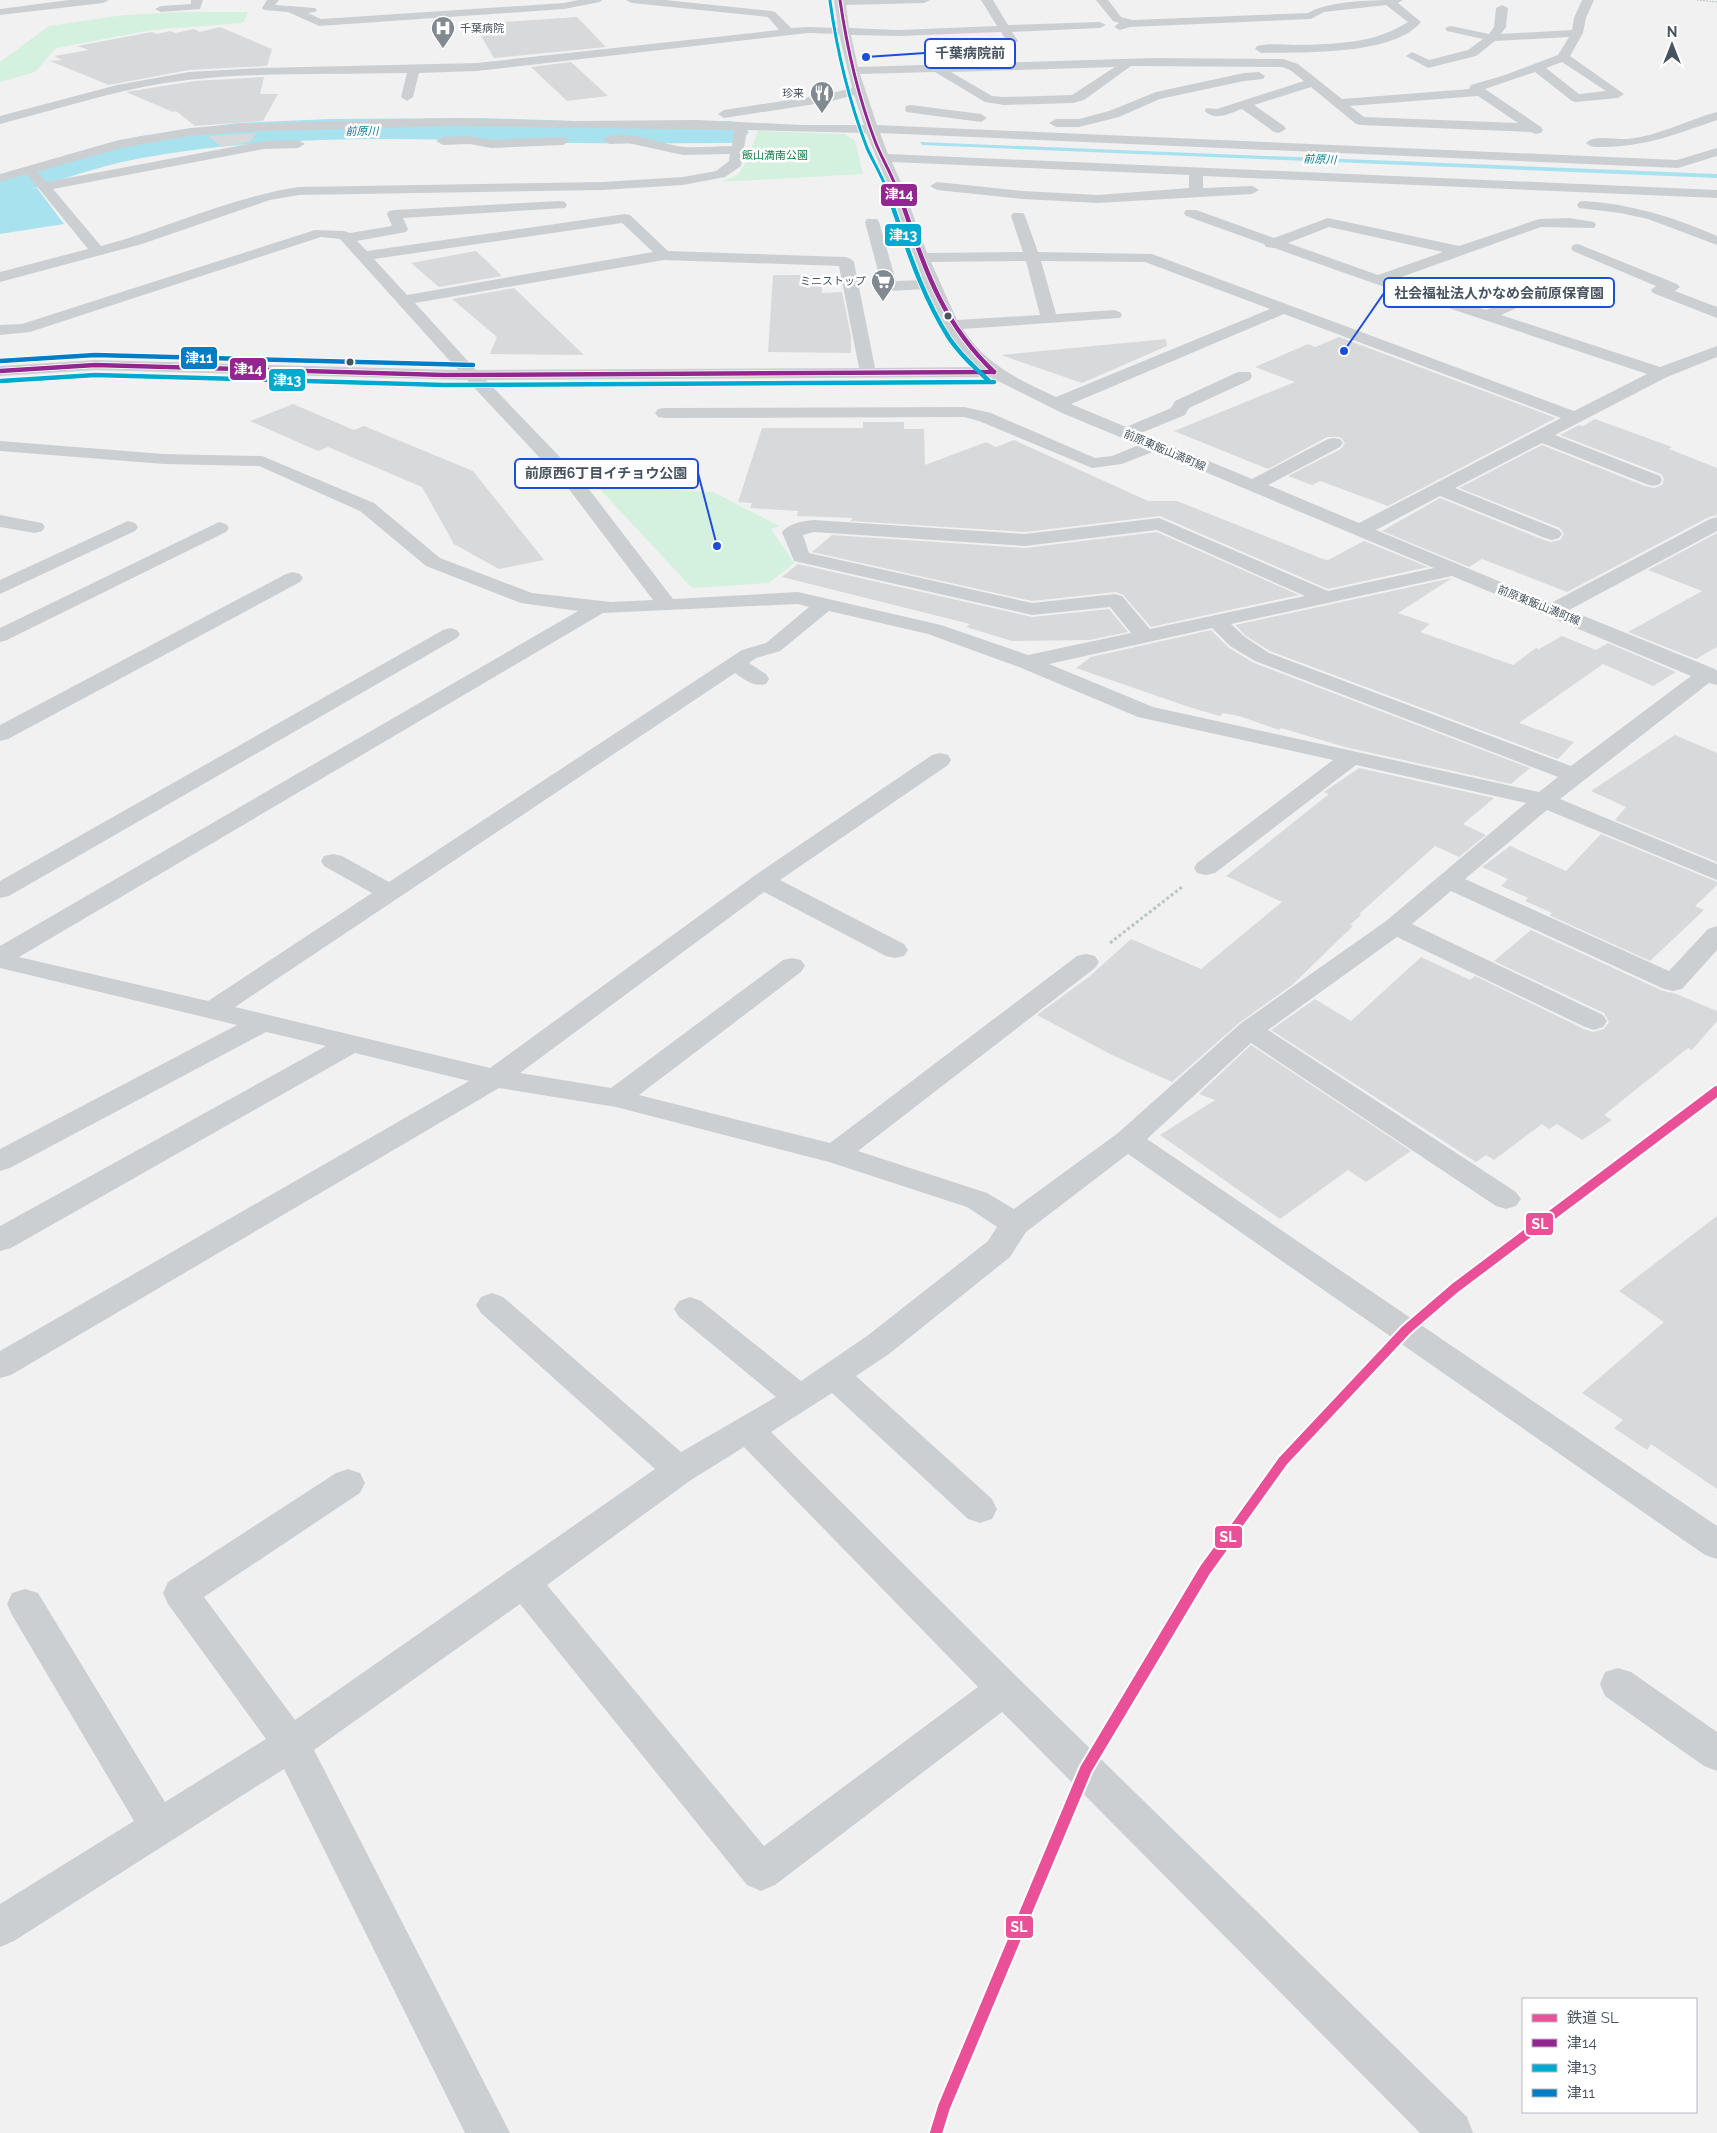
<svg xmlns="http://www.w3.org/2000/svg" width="1717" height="2133" font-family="Raleway,'Noto Sans JP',sans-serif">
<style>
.green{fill:#d4f0df}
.water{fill:#a8e2ef}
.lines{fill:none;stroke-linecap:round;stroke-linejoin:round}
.stream{fill:#a8e2ef;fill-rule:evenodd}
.river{fill:#a8e2ef;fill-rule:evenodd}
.building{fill:#d8d9da}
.path-far1{stroke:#bac6c1;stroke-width:1;stroke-dasharray:2 1;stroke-linecap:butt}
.path{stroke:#bac6c1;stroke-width:3;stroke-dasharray:3 2.5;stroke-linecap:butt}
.minor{fill:#cccfd2;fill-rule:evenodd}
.bus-1-far1-casing{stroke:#fff;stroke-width:5}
.bus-1-casing{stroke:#fff;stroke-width:6}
.bus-2-far1-casing{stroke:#fff;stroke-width:5}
.bus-2-casing{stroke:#fff;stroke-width:6}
.bus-3-casing{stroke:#fff;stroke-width:6}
.bus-1-far1{stroke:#92278f;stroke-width:3}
.bus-1{stroke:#92278f;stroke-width:4.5}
.bus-2-far1{stroke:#00a9ce;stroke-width:3}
.bus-2{stroke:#00a9ce;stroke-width:4.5}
.bus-3{stroke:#007dc5;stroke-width:4.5}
.rail-1-far1-casing{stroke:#fff;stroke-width:14}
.rail-1-casing{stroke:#fff;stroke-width:16}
.rail-1-far1{stroke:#e95098;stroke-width:10}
.rail-1{stroke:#e95098;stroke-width:12}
.bus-dot{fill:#47535e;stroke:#fff;stroke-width:2}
.labels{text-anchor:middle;stroke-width:5;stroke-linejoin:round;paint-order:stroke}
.far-poi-label{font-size:11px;fill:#47535e;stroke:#fff;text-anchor:end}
.far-water-label{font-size:11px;font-style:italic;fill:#0a7d97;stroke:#fff}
.far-park-label{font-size:11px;fill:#158249;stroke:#fff}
.far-street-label{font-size:11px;fill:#47535e;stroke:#fff}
.leader{fill:none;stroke:#1d4ed8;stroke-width:2}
.callout-dot{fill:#1d4ed8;stroke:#fff;stroke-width:2}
.callout{fill:#fff;stroke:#1d4ed8;stroke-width:2}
.callout-label{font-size:14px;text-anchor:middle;font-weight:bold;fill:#47535e}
.line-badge{stroke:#fff;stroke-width:2}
.badge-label{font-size:14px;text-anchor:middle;font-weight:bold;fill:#fff}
</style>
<rect width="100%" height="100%" fill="#f1f1f1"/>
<g class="green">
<polygon points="181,12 248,12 243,23 151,30 56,48 35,72 0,82 0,62 49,26 124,15"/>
<polygon points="758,131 845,134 855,141 863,174 721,182 738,175 745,164"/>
<polygon points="597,486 713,492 779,526 771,529 794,563 769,583 694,588 690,586"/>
</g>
<polygon class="water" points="9,187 18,191 37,188 64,224 0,234 0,190"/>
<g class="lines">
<polygon class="stream" points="920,142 1717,174 1717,178 922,145"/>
<path class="river" d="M481 118 574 121H731L743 125 749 132 743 139 731 143C678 143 625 144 572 143 429 139 283 132 142 158 94 166 47 186 0 198V175L95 147 141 136 237 123 330 119Z"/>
</g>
<g class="building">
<polygon points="577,17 606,47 494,58 474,24"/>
<polygon points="220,27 272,49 267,66 189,70 109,85 50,61 62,60 54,56 89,50 77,46 152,32 157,34 170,31 175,33 194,29 200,32"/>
<polygon points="571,62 608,96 567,101 531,67"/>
<polygon points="264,77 260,94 278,94 263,121 195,126 176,111 173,112 126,92 195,81"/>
<polygon points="256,133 251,141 222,147 208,136"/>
<polygon points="476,251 502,276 439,287 411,263"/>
<polygon points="773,275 821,275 822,293 842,292 851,336 851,353 768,352"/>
<polygon points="514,288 584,355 490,354 497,337 452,299"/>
<polygon points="1339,337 1556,418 1388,506 1320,481 1312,485 1288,476 1341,449 1345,443 1340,437 1327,437 1268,469 1174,431 1295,382 1255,367 1308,344 1315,347"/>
<polygon points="1166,339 1167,346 1082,383 1001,355"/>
<polygon points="293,404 354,430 364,426 473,471 544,560 499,569 454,544 422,487 328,447 318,451 250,421"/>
<polygon points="1595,419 1672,447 1669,449 1717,468 1717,515 1709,517 1567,592 1482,559 1469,567 1382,531 1440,498 1544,540 1551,542 1560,540 1564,534 1560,528 1459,488 1542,445 1645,486 1654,488 1662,485 1664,479 1661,474 1560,435 1579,425 1583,426"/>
<polygon points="863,422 904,422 904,429 924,429 925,465 986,442 996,447 1014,440 1148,501 1177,501 1323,559 1328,560 1364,541 1428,567 1328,589 1160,516 1025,532 850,521 853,518 797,516 798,511 750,508 752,503 738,502 762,428 863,428"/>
<polygon points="1157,532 1299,595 1151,627 1123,595 1116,592 1032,601 812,552 832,535 1025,548"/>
<polygon points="1717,533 1717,647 1696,659 1628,632 1702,591 1648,570"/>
<polygon points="798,564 1032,617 1109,609 1128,632 1089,640 1012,641 966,627 970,624 782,577"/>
<polygon points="1452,578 1398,613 1430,624 1420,632 1513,665 1536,648 1539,649 1562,636 1596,650 1608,643 1676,672 1653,686 1603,664 1519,723 1574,742 1558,759 1270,651 1246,636 1235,625"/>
<polygon points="1211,630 1229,648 1254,663 1530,768 1511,784 1345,747 1281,728 1279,730 1239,716 1223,713 1220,716 1192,708 1076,668 1091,657"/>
<polygon points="1675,735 1717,753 1717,862 1615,820 1626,807 1591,791"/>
<polygon points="1359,768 1494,798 1463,824 1486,835 1459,857 1435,846 1359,914 1361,915 1350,925 1353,926 1292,985 1239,1023 1172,1082 1112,1055 1037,1015 1090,976 1131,939 1201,969 1282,902 1226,876 1329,794 1324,792"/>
<polygon points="1601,834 1717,882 1717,885 1695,906 1704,910 1650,961 1549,915 1552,913 1525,901 1528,898 1501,886 1508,879 1482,867 1510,846 1566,871"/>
<polygon points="1531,930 1663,991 1674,993 1717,1011 1717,1021 1692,1050 1688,1048 1604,1115 1612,1120 1582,1140 1557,1124 1549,1129 1542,1124 1494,1160 1486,1155 1476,1162 1271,1030 1315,999 1351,1021 1421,957 1470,980 1475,976 1584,1029 1593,1032 1604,1029 1609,1022 1604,1013 1494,961"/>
<polygon points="1251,1045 1411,1151 1366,1182 1348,1170 1280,1219 1160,1135 1215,1100 1199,1094"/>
<polygon points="1717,1216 1717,1489 1651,1444 1647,1450 1614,1428 1623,1420 1582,1393 1664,1322 1619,1291"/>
</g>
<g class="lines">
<polyline class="path-far1" points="1697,0 1717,2"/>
<polyline class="path" points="1110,943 1182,887"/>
<g class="minor">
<polygon points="69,0 109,0 103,3 0,15 0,9"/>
<polygon points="191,0 203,0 200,9 161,12 155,9 161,6 191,4"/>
<polygon points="267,0 279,0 275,5 315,8 317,10 315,12 308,13 321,19 564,3 578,0 602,0 600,2 564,9 319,26 288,12 264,10 262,8"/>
<path d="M626 0H665L771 11 775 12 791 28 808 27 838 28 834 0H930L924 3 846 5 849 28 899 30 997 26 981 0H993L1008 25 1100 22 1106 25 1100 28 1012 32 1018 41 1012 45 1008 43 1001 32 899 36 851 35 858 67 1153 58 1283 59 1298 64 1342 99 1469 89 1471 85 1505 75 1558 55 1569 37 1495 41 1476 56 1428 68 1406 56 1412 52 1429 60 1468 50 1483 39 1447 31 1445 29 1447 27 1451 26 1489 34 1494 27 1496 8 1502 5 1508 8 1506 27 1501 34 1572 30 1574 18 1582 0H1594L1586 18 1583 33 1570 56 1624 94 1618 98 1576 102 1572 101 1535 72 1485 89 1541 127 1543 130 1541 133 1536 134 1530 132 1361 125 1356 124 1311 87 1254 105 1284 126 1286 129 1279 133 1274 132 1242 109C1230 113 1215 122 1205 111L1206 108 1217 109 1304 81 1290 70 1282 67 1131 66 1084 100 1073 103 1004 105 985 102 935 72 860 74 877 125 1677 160 1717 148V156L1678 168 880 133 888 154 1717 190V198L1203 176V188L1252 186 1259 190 1252 194 1098 203 1023 199 937 190 930 186 937 182 1023 191 1098 195 1189 188V175L892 162 903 187 927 253 1023 252 1011 216 1013 213H1023L1025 216 1038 252 1152 254 1574 411 1647 374 1373 283 1274 248 1266 247 1264 244 1186 216 1184 213 1186 210H1196L1274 238 1328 218 1459 246 1539 219 1569 218 1594 222 1596 225 1594 228 1541 227 1393 280 1486 310 1561 278 1566 280 1569 283 1566 286 1501 315 1660 367 1717 346V357L1667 377 1555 435 1660 476 1662 480 1660 484 1653 486 1646 484 1542 443 1455 488 1559 530 1562 534 1559 538 1552 540 1545 538 1440 496 1376 530 1551 603 1710 519 1717 517V531L1569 610 1715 669 1717 671V685L1709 683 1560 799 1717 864V880L1547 810 1465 879 1669 971 1708 929 1717 926V950L1682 989 1673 991 1664 989 1451 891 1412 924 1603 1015 1607 1021 1603 1027 1594 1030 1585 1027 1397 937 1268 1030 1516 1192 1521 1199 1516 1206 1506 1209 1496 1206 1251 1043 1147 1139 1717 1526V1559L1705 1555 1128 1154 1026 1232 1010 1257 889 1354 856 1376 992 1499 997 1509 992 1519 980 1523 968 1519 832 1393 771 1432 1017 1677 1467 2117 1473 2133H1420L1002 1712 775 1885 761 1891 747 1885 520 1604 314 1750 510 2133H465L284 1769 14 1941 0 1947V1904L134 1821 12 1615 7 1604 12 1593 25 1589 38 1593 165 1802 266 1739 168 1604 163 1593 168 1582 336 1473 348 1469 360 1473 365 1483 360 1493 204 1597 295 1720 655 1469 481 1313 476 1305 481 1297 492 1293 503 1297 681 1452 776 1397 679 1317 674 1309 679 1301 690 1297 701 1301 801 1381 867 1336 988 1241 997 1227 967 1207 829 1162 616 1107 499 1088 11 1375 0 1378V1351L469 1081 355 1053 11 1248 0 1251V1226L326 1046 266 1032 10 1168 0 1171V1149L237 1025 0 968V946L578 611 521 603 426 566 360 511 259 466 164 464 0 451V441L164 454 262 456 374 503 440 558 532 593 611 602 653 600 568 488 467 380 95 370 0 376V366L95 360 458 370 340 239 321 237 30 332 0 335V325L22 324 315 230 344 231 350 233 392 226 387 214 389 211 394 210 560 201 565 202 567 205 565 208 403 218 408 229 406 232 357 241 367 251 625 214 630 215 668 251 846 257 851 259 854 262 875 368 977 367C953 348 938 316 927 289L890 291 885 289 882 286 865 222 867 219H877L879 222 896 281 923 280 889 187 866 133 747 130 741 166 725 177 683 185 602 190 299 195 270 200 142 244 0 282V272L88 249 27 174 0 182V174L119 140 190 128 238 124 451 118 573 121 697 120 803 125H864L854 95 828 102 724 118 718 114 724 110 828 94 852 88 839 34 808 33 477 71 419 73 413 97 407 101 401 97 407 73C327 75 245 71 165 83 109 92 55 110 0 124V116L117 85 189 72 261 68 477 63 779 30 768 17 632 3ZM1562 62 1606 91 1579 94 1546 68ZM1115 67 1072 95 1004 97 992 96 951 72ZM1478 96 1518 123 1364 117 1350 106ZM451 126 734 130 732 146C716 146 700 148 684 147 666 146 616 125 603 140L610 144 628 143 683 155 730 154 729 161 716 171 683 177 602 182 299 187C231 197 168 228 101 246L53 189 264 149 298 148 305 144 298 140 264 141 47 182 37 172 121 148 190 136 238 132ZM622 223 653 252 407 295 374 259ZM1329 227 1443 252 1378 275 1288 243ZM664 260 839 266 859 368 476 370 415 303ZM1026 261 1040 315 957 320 931 262ZM1041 261 1145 262 1270 309 1056 397C1018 379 987 366 963 329L1120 318 1122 315 1120 312 1114 310 1056 314ZM1284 314 1561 418 1359 523 1268 485 1340 447 1343 443 1340 439 1334 438 1328 439 1252 479 1141 433 1185 415 1189 408 1250 380 1252 376 1250 372H1238L1175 401 1171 408 1126 427 1071 404ZM990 377 1062 413 1139 445 1112 456 1095 458 991 413 964 407 664 408 658 409 655 413 658 417 664 418 964 417 979 421 1092 468 1122 464 1155 451 1434 568 1328 591 1159 518 1025 534 814 520C804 521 789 523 782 532L794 561 1032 615 1110 607 1131 633 1028 655 941 625 798 592 673 599 582 480 486 380ZM1157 530 1305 596 1150 629 1122 596 1115 594 1032 603 809 553 803 535 814 532 1025 546ZM1452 576 1691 676 1571 766 1269 653 1245 637 1231 624ZM798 604 809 607 766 643 742 650 389 882 342 856 333 854 324 856 321 861 324 866 372 893 208 1001 19 957 603 613ZM829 611 928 634 1019 667 1138 717 1333 760 1197 863 1194 868 1197 873 1206 875 1215 873 1356 765 1526 803 1386 921 1240 1024 1118 1133 1014 1209 987 1193 858 1151 1095 968 1099 962 1095 956 1086 954 1077 956 830 1143 639 1095 801 972 805 966 801 960 792 958 783 960 611 1088 520 1073 764 892 886 956 895 958 904 956 908 950 904 944 780 880 948 765 951 760 948 755 940 753 932 755 754 876 490 1068 235 1007 735 673C745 680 753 687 766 684L769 679 766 674 749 663 756 658 780 651ZM1212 628 1230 646 1255 661 1558 777 1539 792 1153 707 1049 664ZM744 1447 978 1687 764 1846 547 1585 691 1480Z"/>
<path d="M1096 0H1108L1121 17 1132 20 1308 13C1330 0 1376 0 1403 0L1398 3 1421 22C1393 56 1302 52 1261 53L1255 49 1257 46C1269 43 1283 45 1295 45 1334 44 1374 44 1408 22L1386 5 1324 12 1311 19 1130 27 1120 30 1114 27 1119 23 1113 21Z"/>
<polygon points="1259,72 1265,76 1263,79 1244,81 1160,99 1119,117 1079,127 1056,127 1049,123 1056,119 1079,119 1109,111 1156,92 1244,73"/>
<polygon points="911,105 981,114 987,118 981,122 906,112 905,109 906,106"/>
<path d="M1717 112V120C1679 133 1645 147 1604 147 1598 147 1591 148 1586 143 1594 134 1617 140 1628 139 1658 136 1687 120 1717 112Z"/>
<polygon points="470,136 491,140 563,137 570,141 563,145 491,148 470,144 443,145 436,141 443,137"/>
<path d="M1584 201C1631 204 1674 217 1717 236V245L1648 219 1620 213 1579 208 1577 205 1579 202Z"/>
<polygon points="1578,244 1677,284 1680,287 1675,291 1717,307 1717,318 1653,293 1651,290 1656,286 1573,251 1571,248 1573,245"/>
<polygon points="0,515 42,523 45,527 42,531 35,533 0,527"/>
<polygon points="128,521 135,523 138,527 135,531 0,594 0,580"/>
<polygon points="219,522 226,524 229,528 226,532 7,640 0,642 0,628"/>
<polygon points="293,572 300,574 303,578 300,582 8,739 0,741 0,725 286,574"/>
<polygon points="450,628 457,630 460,634 457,638 9,896 0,898 0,881 443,630"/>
<polygon points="1618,1668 1631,1672 1717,1732 1717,1771 1704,1766 1605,1696 1600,1684 1605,1672"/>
</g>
<g class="bus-1-far1-casing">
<path id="bus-1-far1" d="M840 0C847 48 858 96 875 141 881 157 890 171 896 187"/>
</g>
<g class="bus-1-casing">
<g id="bus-1">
<path d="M896 185C922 257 936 317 994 372"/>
<polyline points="0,371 95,365 444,375 994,372"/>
</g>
</g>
<g class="bus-2-far1-casing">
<path id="bus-2-far1" d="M830 1C837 51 849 101 867 148 873 161 880 173 886 187"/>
</g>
<g class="bus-2-casing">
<g id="bus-2">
<path d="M885 185C904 237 919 291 949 338 960 354 974 367 988 380"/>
<polyline points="1,381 95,375 444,385 994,382"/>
</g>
</g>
<g class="bus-3-casing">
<polyline id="bus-3" points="0,361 95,355 473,365"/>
</g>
<use href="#bus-1-far1" class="bus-1-far1"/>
<use href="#bus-1" class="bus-1"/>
<use href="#bus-2-far1" class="bus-2-far1"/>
<use href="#bus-2" class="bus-2"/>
<use href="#bus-3" class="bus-3"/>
<g class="rail-1-far1-casing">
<polyline id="rail-1-far1" points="1220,1549 1283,1461 1406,1330 1455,1288 1717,1091"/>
</g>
<g class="rail-1-casing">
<polyline id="rail-1" points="936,2133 944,2107 1086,1769 1205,1570 1221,1548"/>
</g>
<use href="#rail-1-far1" class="rail-1-far1"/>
<use href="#rail-1" class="rail-1"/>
</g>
<defs>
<g id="hospital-pin" transform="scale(1.25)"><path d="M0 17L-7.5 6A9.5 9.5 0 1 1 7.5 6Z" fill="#828a91" stroke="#fff"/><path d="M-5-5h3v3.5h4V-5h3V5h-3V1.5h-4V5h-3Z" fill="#fff"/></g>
<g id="restaurant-pin" transform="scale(1.25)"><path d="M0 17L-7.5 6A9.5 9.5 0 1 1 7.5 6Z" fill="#828a91" stroke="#fff"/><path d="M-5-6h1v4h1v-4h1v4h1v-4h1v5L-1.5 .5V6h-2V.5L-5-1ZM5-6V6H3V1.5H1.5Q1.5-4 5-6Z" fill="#fff"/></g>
<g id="supermarket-pin" transform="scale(1.25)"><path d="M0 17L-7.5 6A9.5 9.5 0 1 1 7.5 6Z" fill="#828a91" stroke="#fff"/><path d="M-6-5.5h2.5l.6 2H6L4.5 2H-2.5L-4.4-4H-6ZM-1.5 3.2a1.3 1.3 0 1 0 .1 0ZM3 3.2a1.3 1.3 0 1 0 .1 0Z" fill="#fff"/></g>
</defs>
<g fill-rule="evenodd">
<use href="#hospital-pin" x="443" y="28"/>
<use href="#restaurant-pin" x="822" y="93"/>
<use href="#supermarket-pin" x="883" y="281"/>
</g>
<g class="bus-dot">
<circle cx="948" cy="316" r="4.5"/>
<circle cx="350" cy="362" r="4.5"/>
</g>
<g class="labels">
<g class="far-poi-label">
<text x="460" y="32" text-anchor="start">千葉病院</text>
<text x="804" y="97">珍来</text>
<text x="866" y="285">ミニストップ</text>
</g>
<g class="far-water-label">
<text transform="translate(362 131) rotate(-1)" y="4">前原川</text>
<text transform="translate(1320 159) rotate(2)" y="4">前原川</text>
</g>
<g class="far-park-label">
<text x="775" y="159">飯山満南公園</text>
</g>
<g class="far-street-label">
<text transform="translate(1165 450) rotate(23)" y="4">前原東飯山満町線</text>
<text transform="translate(1539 605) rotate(22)" y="4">前原東飯山満町線</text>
</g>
</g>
<path class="leader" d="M866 57L925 53M1344 351L1384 293M717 546L698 473"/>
<g class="callout-dot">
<circle cx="866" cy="57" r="5"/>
<circle cx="1344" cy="351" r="5"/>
<circle cx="717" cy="546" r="5"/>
</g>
<g class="callout">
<rect x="925" y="39" width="90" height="29" rx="5"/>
<rect x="1384" y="278" width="230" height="29" rx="5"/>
<rect x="515" y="459" width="183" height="29" rx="5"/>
</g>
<g class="callout-label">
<text x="970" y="58">千葉病院前</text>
<text x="1499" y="298">社会福祉法人かなめ会前原保育園</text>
<text x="606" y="478">前原西6丁目イチョウ公園</text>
</g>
<g class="line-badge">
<rect x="880" y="183" width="38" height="24" rx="5" fill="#92278f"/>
<rect x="884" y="223" width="38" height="24" rx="5" fill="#00a9ce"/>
<rect x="180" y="346" width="38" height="24" rx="5" fill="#007dc5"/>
<rect x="229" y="357" width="38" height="24" rx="5" fill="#92278f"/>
<rect x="268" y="368" width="38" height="24" rx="5" fill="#00a9ce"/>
<rect x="1525" y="1212" width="29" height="24" rx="5" fill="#e95098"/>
<rect x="1214" y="1525" width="29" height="24" rx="5" fill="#e95098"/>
<rect x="1005" y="1915" width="29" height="24" rx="5" fill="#e95098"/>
</g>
<g class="badge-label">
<text x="899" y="199">津14</text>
<text x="903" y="240">津13</text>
<text x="199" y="363">津11</text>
<text x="248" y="374">津14</text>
<text x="287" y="385">津13</text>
<text x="1540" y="1229">SL</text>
<text x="1228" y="1542">SL</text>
<text x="1019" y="1932">SL</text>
</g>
<rect x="1522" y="1998" width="175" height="115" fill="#ffffff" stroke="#b5babf"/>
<rect x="1532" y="2014" width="25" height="8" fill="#e95098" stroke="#b5babf"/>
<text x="1567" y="2023" font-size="15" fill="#47535e">鉄道 SL</text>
<rect x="1532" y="2039" width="25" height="8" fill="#92278f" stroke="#b5babf"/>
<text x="1567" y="2048" font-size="15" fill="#47535e">津14</text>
<rect x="1532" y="2064" width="25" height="8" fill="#00a9ce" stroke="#b5babf"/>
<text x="1567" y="2073" font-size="15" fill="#47535e">津13</text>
<rect x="1532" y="2089" width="25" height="8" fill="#007dc5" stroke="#b5babf"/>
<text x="1567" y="2098" font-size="15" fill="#47535e">津11</text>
<g transform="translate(1672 45)" stroke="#ffffff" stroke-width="4" paint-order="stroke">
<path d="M0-4L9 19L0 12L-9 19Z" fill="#47535e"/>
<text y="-8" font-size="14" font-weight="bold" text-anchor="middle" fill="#47535e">N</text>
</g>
</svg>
